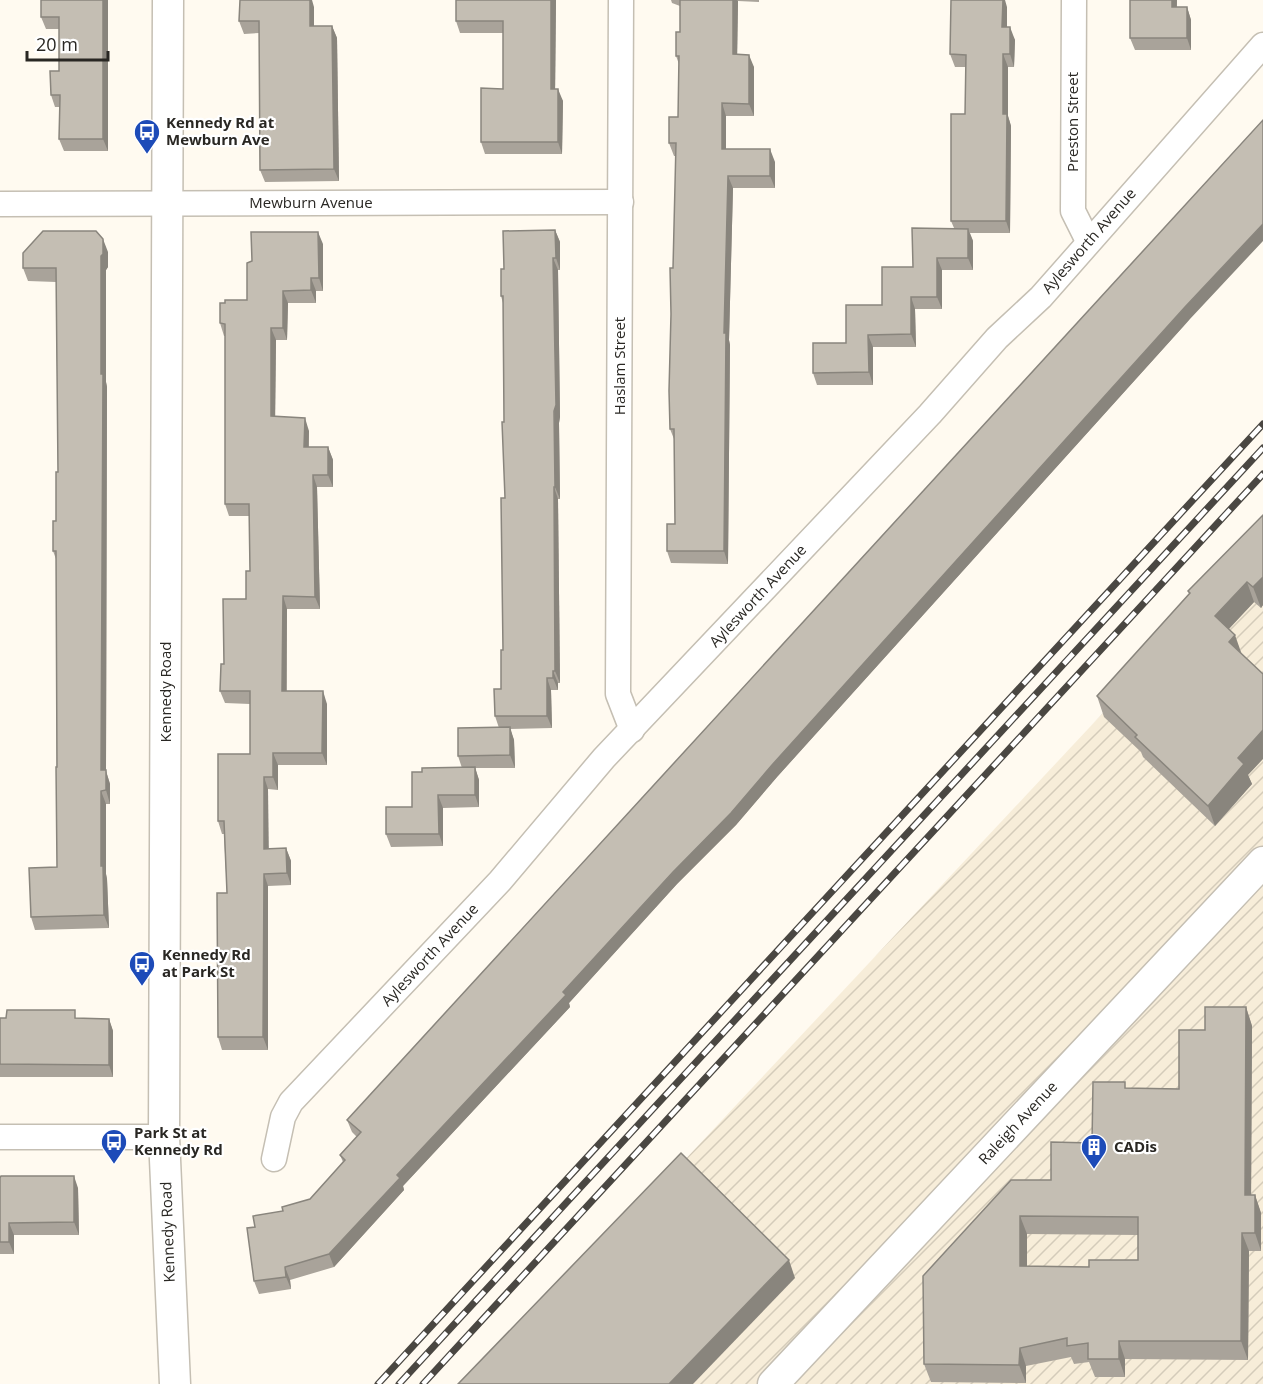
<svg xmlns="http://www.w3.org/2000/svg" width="1263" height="1384" font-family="'Open Sans',sans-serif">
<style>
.industrial{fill:url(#industrial-furrows)}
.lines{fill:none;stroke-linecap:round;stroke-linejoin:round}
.minor-casing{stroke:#c5bfb3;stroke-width:27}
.tertiary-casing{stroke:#c5bfb3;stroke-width:33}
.minor{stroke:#fff;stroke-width:24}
.tertiary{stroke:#fff;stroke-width:30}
.rail-casing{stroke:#4a4742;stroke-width:7}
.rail{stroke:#fff;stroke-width:4.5;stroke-dasharray:14;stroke-linecap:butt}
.wall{fill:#a9a39a;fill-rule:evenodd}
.shaded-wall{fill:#89857d}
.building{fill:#c4beb3;stroke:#89857d;stroke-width:1.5;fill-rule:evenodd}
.labels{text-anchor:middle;stroke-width:4.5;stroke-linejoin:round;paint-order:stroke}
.street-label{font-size:15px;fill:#292723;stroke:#fff}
.poi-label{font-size:15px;font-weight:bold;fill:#292723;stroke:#fff;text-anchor:start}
</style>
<defs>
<pattern id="industrial-furrows" width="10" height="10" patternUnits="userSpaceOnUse" patternTransform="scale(1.5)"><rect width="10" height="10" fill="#f7edd9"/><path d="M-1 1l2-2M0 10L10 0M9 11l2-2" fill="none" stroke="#d4cbba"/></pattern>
</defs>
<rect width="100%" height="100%" fill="#fffaf0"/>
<polygon class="industrial" points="1263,542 1263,1384 475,1384"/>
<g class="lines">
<g class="minor-casing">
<g id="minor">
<polyline points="621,0 618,694 632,730"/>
<polyline points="1074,0 1073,211 1088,241"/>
<polyline points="0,204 621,202"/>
<polyline points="0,1137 164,1137"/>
<polyline points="274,1159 283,1117 291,1102 500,881 604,758 930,414 997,338 1041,297 1263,45"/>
</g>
</g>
<g class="tertiary-casing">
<g id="tertiary">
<polyline points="168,0 164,1137 175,1384"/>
<polyline points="773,1384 1263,862"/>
</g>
</g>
<use href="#minor" class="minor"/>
<use href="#tertiary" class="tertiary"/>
<g class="rail-casing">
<g id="rail">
<polyline points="378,1384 1263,424"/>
<polyline points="399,1384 1263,448"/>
<polyline points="423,1384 1263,474"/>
</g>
</g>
<use href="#rail" class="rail"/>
</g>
<g class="wall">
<polygon points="41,0 108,0 108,151 64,151 59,139 60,107 55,107 51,95 59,71 59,29 46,29 41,17"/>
<polygon points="556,0 555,89 563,101 562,154 485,154 481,142 503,89 503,33 460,33 456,21"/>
<polygon points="671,0 759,0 759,2 738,1 737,54 754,67 754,116 726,116 726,149 775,162 775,188 733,188 729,340 730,345 728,564 671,563 667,551 675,524 674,439 670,429 676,156 674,156 669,143 678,117 679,64 676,56 680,32 680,6 672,3"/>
<polygon points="1130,0 1177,0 1177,7 1187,7 1191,20 1191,50 1135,50 1130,38"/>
<polygon points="314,7 314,26 332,26 337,38 339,181 265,182 260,170 259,33 244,34 239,21"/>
<polygon points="1007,7 1007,27 1015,40 1014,67 1008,67 1008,116 1011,126 1010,233 970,233 973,241 973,270 942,270 942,309 915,309 916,347 873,347 873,385 817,385 813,373 846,343 882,305 913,267 954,228 951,221 965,114 966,67 955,67 950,54"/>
<polygon points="555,230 560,242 560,270 558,270 560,417 559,423 560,499 558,499 560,683 558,683 558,690 551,690 552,728 510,729 514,740 515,768 475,768 479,780 479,807 443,808 443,846 391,847 386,834 412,807 422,772 462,768 458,756 499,728 495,716 501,689 503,650 505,498 503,303 501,296 504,269"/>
<polygon points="323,244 323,291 316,291 316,303 288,303 287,340 276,340 275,417 309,431 309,447 328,447 333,460 333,487 317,487 320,609 287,609 287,691 327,704 327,765 278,765 278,790 268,789 268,849 286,848 291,861 291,885 268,886 268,1050 222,1050 218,1037 227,893 224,834 222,834 218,821 250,754 250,704 225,703 220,691 224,664 246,599 250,571 249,516 229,516 225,504 225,336 224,336 220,323 225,303 247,300"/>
<polygon points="108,252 108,267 106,270 106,382 107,387 106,771 110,784 110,804 106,804 106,874 107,879 109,928 35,930 31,917 57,867 56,559 53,551 56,521 58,472 56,282 28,281 23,268"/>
<polygon points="1190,319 777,777 736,825 677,884 569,1003 570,1007 403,1186 404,1190 334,1267 290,1280 291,1289 259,1294 254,1281 255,1227 283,1211 310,1199 343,1162 340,1155 357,1137 352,1132 347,1120"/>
<polygon points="1263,515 1263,605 1261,608 1254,602 1229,629 1248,775 1252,784 1215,826 1143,757 1141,752 1104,717 1097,696 1189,594 1188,591"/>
<path d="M1246 1007 1252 1026 1251 1195H1255L1261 1213V1251H1249L1248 1360 1125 1359V1377H1095L1089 1362 1074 1364 1071 1357 1026 1366V1383L931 1382 924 1364 923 1276 1051 1180 1092 1143 1127 1088 1179 1089 1205 1030ZM1027 1234 1138 1235V1260L1089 1267 1027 1266Z"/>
<polygon points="0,1018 109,1019 113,1031 113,1077 0,1077"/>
<polygon points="0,1178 78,1188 79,1235 14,1235 14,1254 0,1254"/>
</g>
<g class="shaded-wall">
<polygon points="103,0 108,0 108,151 103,139"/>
<polygon points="310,0 312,0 314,7 314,38 310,26"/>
<polygon points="551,0 556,0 555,101 551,89"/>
<polygon points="733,0 737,0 738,1 737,67 733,54"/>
<polygon points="1002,0 1005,0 1007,7 1007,39 1002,27"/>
<polygon points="1172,0 1177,0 1176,20 1172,7"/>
<polygon points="1187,7 1191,20 1191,50 1187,38"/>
<polygon points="332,26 337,38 339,181 334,169"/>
<polygon points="1010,27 1015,40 1014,67 1010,54"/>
<polygon points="1003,54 1008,67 1008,116 1011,126 1010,233 1006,221 1003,114"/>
<polygon points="749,55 754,67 754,116 749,104"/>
<polygon points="558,89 563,101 562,154 558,142"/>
<polygon points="722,103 726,116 726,161 722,149"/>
<polygon points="770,149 775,162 775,188 770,176"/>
<polygon points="728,176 733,188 729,340 730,345 728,564 724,551 724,333"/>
<polygon points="1263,224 1263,241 1190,319 777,777 736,825 677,884 569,1003 570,1007 403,1186 404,1190 334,1267 329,1254 397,1175 563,992 772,765 1185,307"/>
<polygon points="968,229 973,241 973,270 968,258"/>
<polygon points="555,230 560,242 560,270 556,258"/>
<polygon points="318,232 323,244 323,291 319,278"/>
<polygon points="103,239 108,252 108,267 106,270 106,382 107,387 106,771 110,784 110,804 106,790 101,770 101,256"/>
<polygon points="553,258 558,270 560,417 559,423 560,499 555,487"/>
<polygon points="937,258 942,270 942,309 937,297"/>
<polygon points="311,278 316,291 316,303 311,290"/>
<polygon points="283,291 288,303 287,340 283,328"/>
<polygon points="911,297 915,309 916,347 911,334"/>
<polygon points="271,328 276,340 275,429 271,416"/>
<polygon points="868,335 873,347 873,385 869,372"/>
<polygon points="305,418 309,431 308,460 304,447"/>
<polygon points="328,447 333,460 333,487 328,475"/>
<polygon points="313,475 317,487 320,609 315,597"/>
<polygon points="554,487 558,499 560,683 555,671"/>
<polygon points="1263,577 1263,605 1261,608 1253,587"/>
<polygon points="1247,582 1254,602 1222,636 1215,616"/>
<polygon points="283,596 287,609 286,704 282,691"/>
<polygon points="1235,635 1242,655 1229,642"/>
<polygon points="553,671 558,683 558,690 553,678"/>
<polygon points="547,678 551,690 552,728 547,716"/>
<polygon points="323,691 327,704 327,765 322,753"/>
<polygon points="510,727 514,740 515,768 510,755"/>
<polygon points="1263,730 1263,759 1248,775 1252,784 1215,826 1208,806 1238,758"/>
<polygon points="273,753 278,765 278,790 273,777"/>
<polygon points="475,767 479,780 479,807 475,795"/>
<polygon points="264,777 268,789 269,861 264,849"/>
<polygon points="101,791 106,804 106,874 107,879 109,928 104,915 101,866"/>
<polygon points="438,795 443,808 443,846 439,834"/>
<polygon points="286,848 291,861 291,885 287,873"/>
<polygon points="264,874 268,886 268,1050 263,1037"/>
<polygon points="1246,1007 1252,1026 1251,1213 1245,1195"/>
<polygon points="109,1019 113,1031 113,1077 109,1065"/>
<polygon points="74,1176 78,1188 79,1235 74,1222"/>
<polygon points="1255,1195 1261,1213 1261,1251 1255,1233"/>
<polygon points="1020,1216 1027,1234 1027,1284 1020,1266"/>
<polygon points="9,1223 14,1235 14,1254 9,1242"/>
<polygon points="1242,1233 1249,1251 1248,1360 1241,1341"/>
<polygon points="789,1260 795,1278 693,1384 669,1384"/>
<polygon points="285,1267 290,1280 291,1289 286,1277"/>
<polygon points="1119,1341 1125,1359 1125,1377 1119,1359"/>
<polygon points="1020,1348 1026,1366 1026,1383 1019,1365"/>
</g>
<g class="building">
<polygon points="41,0 103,0 103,139 59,139 60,98 60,95 51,95 50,71 59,71 59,17 41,17"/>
<polygon points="240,0 310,0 310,26 332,26 334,169 260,170 259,21 239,21"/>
<polygon points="456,0 551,0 551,89 558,89 558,142 481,142 481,88 503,89 503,21 456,21"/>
<polygon points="680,0 733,0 733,54 749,55 749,104 722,103 722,149 770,149 770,176 728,176 724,333 726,333 724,551 667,551 667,524 675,524 674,429 670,429 669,391 671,314 670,268 673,268 676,143 669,143 669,117 678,117 679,56 676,56 676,32 680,32"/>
<polygon points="951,0 1003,0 1002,27 1010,27 1010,54 1003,54 1003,114 1007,114 1006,221 951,221 951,114 965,114 966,55 950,54"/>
<polygon points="1130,0 1172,0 1172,7 1187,7 1187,38 1130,38"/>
<polygon points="1263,120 1263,224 1185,307 772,765 731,813 673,872 563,992 566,995 397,1175 400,1178 329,1254 285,1267 286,1277 254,1281 247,1228 255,1227 253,1216 283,1211 282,1207 310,1199 345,1160 340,1155 361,1132 347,1120"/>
<polygon points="912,228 968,229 968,258 937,258 937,297 911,297 911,334 868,335 869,372 813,373 813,343 846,343 846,305 882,305 882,267 913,267"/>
<polygon points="555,230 556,258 553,258 556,405 554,411 555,487 554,487 555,671 553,671 553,678 547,678 547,716 495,716 494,689 501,689 501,650 503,650 501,498 505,498 502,422 504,422 503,296 501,296 501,269 504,269 503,231"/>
<polygon points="43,231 96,231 103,239 103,254 101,256 101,374 103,374 101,770 106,770 106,790 101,791 101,866 103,866 104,915 31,917 29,868 57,867 56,767 57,767 56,551 53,551 53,521 56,521 56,472 58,472 56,268 23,268 23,253"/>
<polygon points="251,232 318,232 319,278 311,278 311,290 283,291 283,328 271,328 271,416 305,418 304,447 328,447 328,475 313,475 315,597 283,596 282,691 323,691 322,753 273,753 273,777 264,777 264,849 286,848 287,873 264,874 263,1037 218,1037 217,893 227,893 224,821 218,821 218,754 250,754 250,691 220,691 221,664 224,664 223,599 246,599 246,571 250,571 249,504 225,504 225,324 220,323 220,303 225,303 225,300 247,300 247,263 252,261"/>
<polygon points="1263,515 1263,577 1253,587 1247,582 1215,616 1235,635 1229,642 1263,674 1263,730 1238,758 1244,764 1208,806 1135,737 1137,735 1097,696 1190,593 1188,591"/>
<polygon points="510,727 510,755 458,756 458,728"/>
<polygon points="475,767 475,795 438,795 439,834 386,834 386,807 412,807 412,772 422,772 422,768"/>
<path d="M1205 1007H1246L1245 1195H1255V1233H1242L1241 1341H1119V1359H1088V1343L1067 1346V1338L1020 1348 1019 1365 924 1364 923 1276 1011 1180H1051V1142L1092 1143 1093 1082H1125V1088L1179 1089V1030H1205ZM1020 1216 1138 1217V1260H1089V1267L1020 1266Z"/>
<polygon points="7,1010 75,1010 75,1018 109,1019 109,1065 0,1064 0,1018 6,1018"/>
<polygon points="681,1153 789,1260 669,1384 458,1384"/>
<polygon points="1,1176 74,1176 74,1222 9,1223 9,1242 0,1242 0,1178"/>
</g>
<defs>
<g id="bus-pin" transform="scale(1.35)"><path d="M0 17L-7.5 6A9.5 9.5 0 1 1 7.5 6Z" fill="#1d4bb8" stroke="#fff"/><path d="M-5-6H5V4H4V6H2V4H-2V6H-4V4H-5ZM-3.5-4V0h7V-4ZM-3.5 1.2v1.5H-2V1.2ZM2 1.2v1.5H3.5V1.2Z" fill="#fff"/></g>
<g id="building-pin" transform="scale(1.35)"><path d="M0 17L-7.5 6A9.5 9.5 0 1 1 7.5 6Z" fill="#1d4bb8" stroke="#fff"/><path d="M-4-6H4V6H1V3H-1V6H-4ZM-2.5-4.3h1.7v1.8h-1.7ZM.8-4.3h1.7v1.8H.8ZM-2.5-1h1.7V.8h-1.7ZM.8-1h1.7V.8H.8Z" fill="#fff"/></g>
</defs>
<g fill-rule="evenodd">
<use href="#bus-pin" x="147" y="132"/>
<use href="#bus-pin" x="142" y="964"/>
<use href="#bus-pin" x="114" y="1142"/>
<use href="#building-pin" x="1094" y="1147"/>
</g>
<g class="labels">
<g class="street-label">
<text transform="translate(1073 122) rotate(-90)" y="5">Preston Street</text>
<text x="311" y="208">Mewburn Avenue</text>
<text transform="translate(1089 241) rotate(-49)" y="5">Aylesworth Avenue</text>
<text transform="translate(620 366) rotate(-90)" y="5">Haslam Street</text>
<text transform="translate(758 596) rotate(-47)" y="5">Aylesworth Avenue</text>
<text transform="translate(166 692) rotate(-90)" y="5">Kennedy Road</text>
<text transform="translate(430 955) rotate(-47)" y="5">Aylesworth Avenue</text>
<text transform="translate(1018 1123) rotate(-47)" y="5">Raleigh Avenue</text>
<text transform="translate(168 1232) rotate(-92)" y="5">Kennedy Road</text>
</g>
<g class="poi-label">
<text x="166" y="128">Kennedy Rd at<tspan x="166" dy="17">Mewburn Ave</tspan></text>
<text x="162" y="960">Kennedy Rd<tspan x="162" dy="17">at Park St</tspan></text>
<text x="134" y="1138">Park St at<tspan x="134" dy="17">Kennedy Rd</tspan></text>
<text x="1114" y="1152">CADis</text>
</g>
</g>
<path d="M27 51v9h81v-9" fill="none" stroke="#292723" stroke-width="3"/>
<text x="36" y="51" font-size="18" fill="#292723" stroke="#ffffff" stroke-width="4.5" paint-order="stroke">20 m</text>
</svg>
